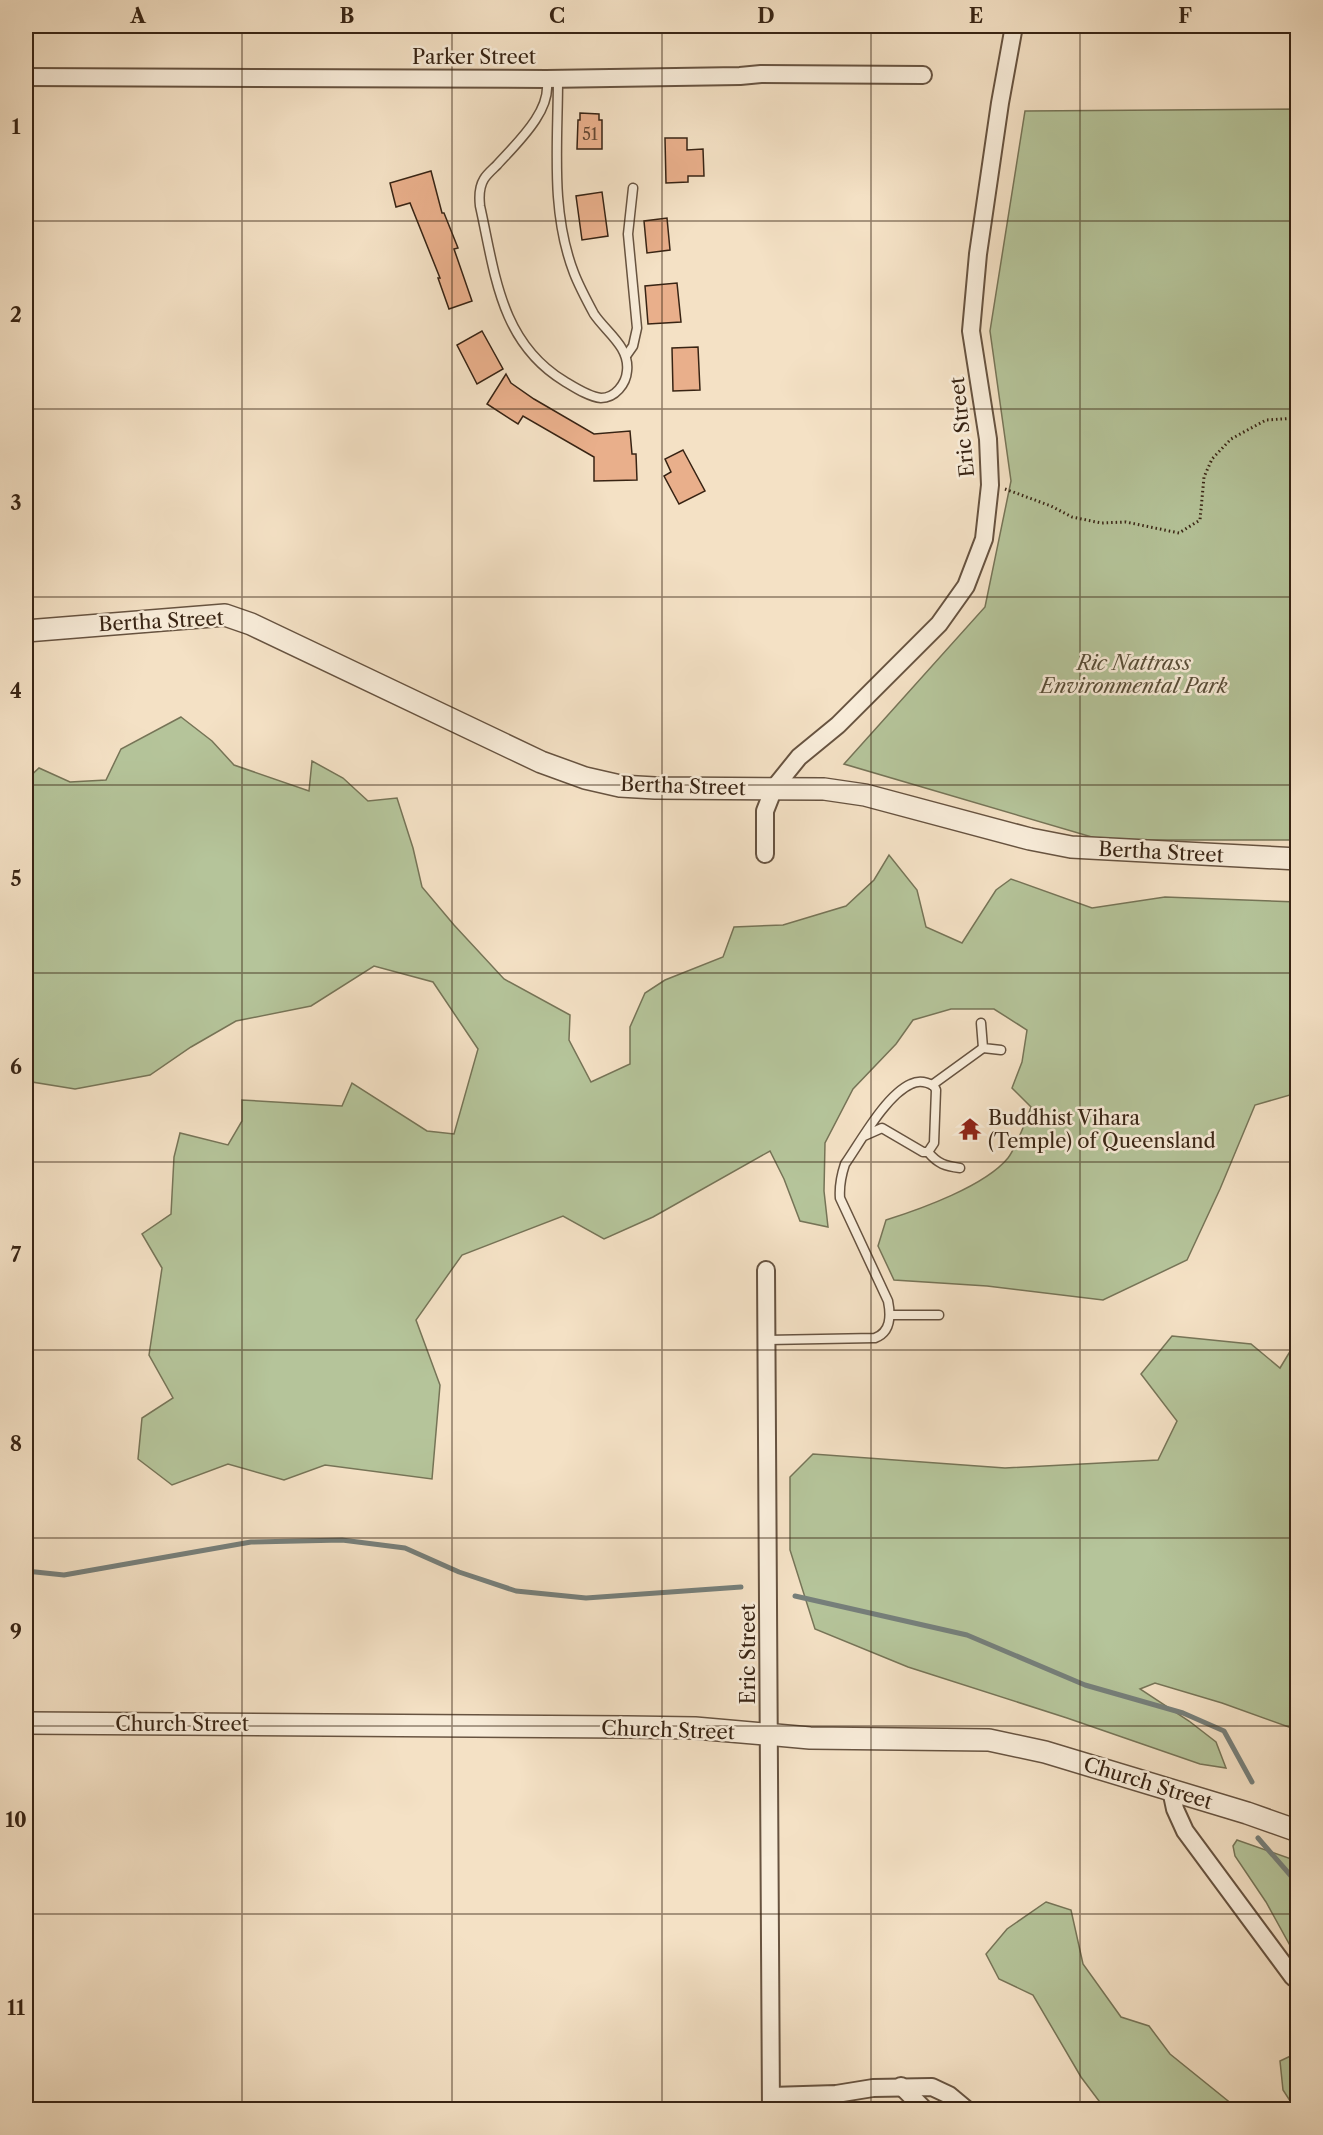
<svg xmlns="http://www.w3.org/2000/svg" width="1323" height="2135" font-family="'Libre Caslon Text',serif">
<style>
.green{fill:#b5c49a;stroke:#767457;stroke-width:1.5}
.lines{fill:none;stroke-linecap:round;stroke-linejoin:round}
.stream{stroke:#767f7a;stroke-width:5}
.building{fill:#e9af8b;stroke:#382414;stroke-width:1.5}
.service-casing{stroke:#675340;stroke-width:11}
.minor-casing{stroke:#675340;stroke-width:20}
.tertiary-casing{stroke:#675340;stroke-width:24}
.path{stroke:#382414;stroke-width:3;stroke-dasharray:1.5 3;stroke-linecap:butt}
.service{stroke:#f8ecd9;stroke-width:8}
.minor{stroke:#f8ecd9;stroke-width:16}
.tertiary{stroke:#f8ecd9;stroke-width:21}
.grid{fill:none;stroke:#382414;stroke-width:1.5;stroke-opacity:0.55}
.labels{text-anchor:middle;stroke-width:5;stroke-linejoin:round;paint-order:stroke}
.number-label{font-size:16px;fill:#644732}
.street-label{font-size:20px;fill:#382414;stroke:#f8ecd9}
.park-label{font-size:20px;font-style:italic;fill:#574c36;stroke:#f8ecd9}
.poi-label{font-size:20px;fill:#382414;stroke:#f8ecd9;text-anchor:start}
.neatline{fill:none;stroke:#382414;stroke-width:2}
.grid-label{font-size:20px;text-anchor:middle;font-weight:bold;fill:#382414}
</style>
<rect width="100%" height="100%" fill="#f4e1c5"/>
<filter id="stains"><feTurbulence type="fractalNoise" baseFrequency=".00333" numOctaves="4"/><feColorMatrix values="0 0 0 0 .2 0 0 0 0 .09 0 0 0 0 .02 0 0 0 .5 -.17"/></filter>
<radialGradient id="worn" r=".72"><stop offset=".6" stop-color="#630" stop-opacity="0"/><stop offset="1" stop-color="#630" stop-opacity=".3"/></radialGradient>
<g class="green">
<polygon points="1297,109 1297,840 1102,840 844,764 985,607 1011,481 990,331 1025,111"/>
<path d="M181 717 212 741 234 765 309 791 312 761 343 778 368 801 397 798 413 848 422 887 454 925 504 979 570 1015 569 1040 591 1082 630 1064V1027L645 993 665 980 723 957 734 927 783 925 846 906 874 880 889 855 917 890 926 927 962 943 996 890 1011 879 1092 908 1165 897 1297 902V1093L1255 1105 1220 1189 1187 1260 1103 1300 987 1286 894 1280 878 1246 886 1220C921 1209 985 1186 1008 1158 1016 1148 1026 1120 1031 1107L1012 1088 1022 1062 1027 1030 994 1009H951L913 1020 896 1044 853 1089 825 1143 824 1191 828 1227 800 1221 784 1179 770 1151 653 1217 604 1239 563 1216 462 1255 416 1320 440 1385 432 1479 325 1465 284 1480 228 1464 172 1485 138 1459 142 1418 173 1398 149 1355 162 1268 142 1234 171 1214 174 1157 180 1133 228 1145 242 1121V1100L342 1106 352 1083 427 1131 454 1134 478 1049 433 982 374 966 311 1006 236 1021 191 1047 150 1075 75 1089 26 1081V780L39 768 70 782 106 780 121 749Z"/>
<polygon points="1172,1336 1251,1344 1280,1368 1297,1340 1297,1730 1222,1703 1155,1683 1140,1689 1189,1721 1216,1742 1226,1768 1200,1764 1067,1718 908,1667 815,1629 790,1550 790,1477 813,1454 1005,1468 1158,1460 1177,1421 1141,1374"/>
<polygon points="1237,1840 1297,1861 1297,1958 1266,1902 1235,1856 1233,1846"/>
<polygon points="1046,1902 1071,1910 1083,1964 1121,2017 1149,2026 1170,2054 1238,2109 1105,2109 1081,2077 1033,1995 999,1979 986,1954 1007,1929"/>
<polygon points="1297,2053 1298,2109 1296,2110 1283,2090 1280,2061"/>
</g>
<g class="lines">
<g class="stream">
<polyline points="26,1571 64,1575 251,1542 342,1540 405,1548 459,1572 516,1591 586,1598 741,1587"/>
<polyline points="795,1596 967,1635 1085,1685 1183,1713 1224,1731 1252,1782"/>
<polyline points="1258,1838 1298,1884"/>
</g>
</g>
<g class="building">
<polygon points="580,113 599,114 599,120 602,120 602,149 577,149 578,120 580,120"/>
<polygon points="665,138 687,138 687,150 703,149 704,176 688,176 688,182 666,183"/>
<polygon points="431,171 442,213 444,213 458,248 454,249 472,301 449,309 438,278 440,278 410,203 396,207 390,183"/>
<polygon points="602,192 608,236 582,240 576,196"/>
<polygon points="667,218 670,250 647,253 644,221"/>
<polygon points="677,283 681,322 648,324 645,286"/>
<polygon points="482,331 503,369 477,384 457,345"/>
<polygon points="698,347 700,390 673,391 672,348"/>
<polygon points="506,374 511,383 534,399 594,434 630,431 632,454 636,454 637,480 594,481 594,457 523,416 518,424 487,404"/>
<polygon points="683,450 705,491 679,504 664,476 671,472 665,459"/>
</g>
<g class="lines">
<g class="service-casing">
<g id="service">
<path d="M546 79C554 109 516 144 497 165 493 169 487 174 484 179 479 187 479 197 480 206 495 273 500 342 564 381 574 387 589 397 601 398 615 398 626 384 627 371 630 347 606 332 594 314 587 301 579 286 574 273 550 211 558 144 558 79"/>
<polyline points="626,356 633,346 637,328 628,234 633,188"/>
<polyline points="981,1023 983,1048 1001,1050"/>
<polyline points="932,1085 983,1048"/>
<path d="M928 1152C938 1164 945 1166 960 1168"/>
<polyline points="890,1315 939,1315"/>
<path d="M767 1340 875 1338C891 1332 891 1316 888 1301L840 1198C839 1185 841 1176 845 1164 861 1141 886 1095 911 1084 919 1080 927 1082 934 1086L936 1090 934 1143 928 1152H923L882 1128 864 1136"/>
</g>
</g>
<g class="minor-casing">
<g id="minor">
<polyline points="26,77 546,79 740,76 761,74 923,75"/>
<polyline points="765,854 765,811 774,788 799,757 838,725 939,624 966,586 984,539 990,485 988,439 971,331 978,254 1000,103 1014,26"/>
<polyline points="766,1270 771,2110"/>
<polyline points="1171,1790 1175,1809 1185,1831 1293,1977"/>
<polyline points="901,2086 925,2110"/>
<polyline points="771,2096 836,2094 873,2088 932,2087 949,2095 967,2110"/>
</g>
</g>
<g class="tertiary-casing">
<g id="tertiary">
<polyline points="26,631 225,615 251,624 541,762 585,778 620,786 655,788 824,789 865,795 1030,839 1071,847 1298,859"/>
<polyline points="26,1723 627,1727 695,1728 810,1738 989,1740 1045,1752 1247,1813 1298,1831"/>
</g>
</g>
<polyline class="path" points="1005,489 1051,506 1072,517 1101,523 1126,522 1179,533 1200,520 1204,477 1212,459 1231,439 1266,420 1298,418"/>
<use href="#service" class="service"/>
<use href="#minor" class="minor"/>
<use href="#tertiary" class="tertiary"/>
</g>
<path class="grid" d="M242 26V2110M452 26V2110M662 26V2110M871 26V2110M1080 26V2110M26 221H1298M26 409H1298M26 597H1298M26 785H1298M26 973H1298M26 1162H1298M26 1350H1298M26 1538H1298M26 1726H1298M26 1914H1298"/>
<defs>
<g id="temple-bare" transform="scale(1.8)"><path d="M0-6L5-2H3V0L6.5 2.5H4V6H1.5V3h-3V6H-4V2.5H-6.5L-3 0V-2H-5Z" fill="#8f2418" stroke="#f8ecd9" stroke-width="2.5" paint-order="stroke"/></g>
</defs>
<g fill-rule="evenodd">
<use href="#temple-bare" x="970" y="1129"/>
</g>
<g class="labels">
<g class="number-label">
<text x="590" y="140">51</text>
</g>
<g class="street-label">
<text x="474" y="64">Parker Street</text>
<text transform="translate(962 427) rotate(-96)" y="7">Eric Street</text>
<text transform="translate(161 621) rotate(-3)" y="7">Bertha Street</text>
<text transform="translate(683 786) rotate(2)" y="7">Bertha Street</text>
<text transform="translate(1161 852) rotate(3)" y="7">Bertha Street</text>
<text transform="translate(748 1654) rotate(-90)" y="7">Eric Street</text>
<text x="182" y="1731">Church Street</text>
<text transform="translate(668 1730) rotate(2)" y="7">Church Street</text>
<text transform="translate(1148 1783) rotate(17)" y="7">Church Street</text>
</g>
<g class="park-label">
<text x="1134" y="670">Ric Nattrass<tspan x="1134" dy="23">Environmental Park</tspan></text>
</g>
<g class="poi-label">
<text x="988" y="1125">Buddhist Vihara<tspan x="988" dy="23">(Temple) of Queensland</tspan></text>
</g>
</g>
<rect width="1323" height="2135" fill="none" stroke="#f4e1c5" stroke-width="66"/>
<rect x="33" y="33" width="1257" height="2069" class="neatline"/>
<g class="grid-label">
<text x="138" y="23">A</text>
<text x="347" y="23">B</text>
<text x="557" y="23">C</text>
<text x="766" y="23">D</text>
<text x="976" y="23">E</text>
<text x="1185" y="23">F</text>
<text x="16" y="134">1</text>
<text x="16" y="322">2</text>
<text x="16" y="510">3</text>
<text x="16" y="698">4</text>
<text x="16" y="886">5</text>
<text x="16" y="1074">6</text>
<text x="16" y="1262">7</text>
<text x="16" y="1451">8</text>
<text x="16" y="1639">9</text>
<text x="16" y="1827">10</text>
<text x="16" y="2015">11</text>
</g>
<rect width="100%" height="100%" filter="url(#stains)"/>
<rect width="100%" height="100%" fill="url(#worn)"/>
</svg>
